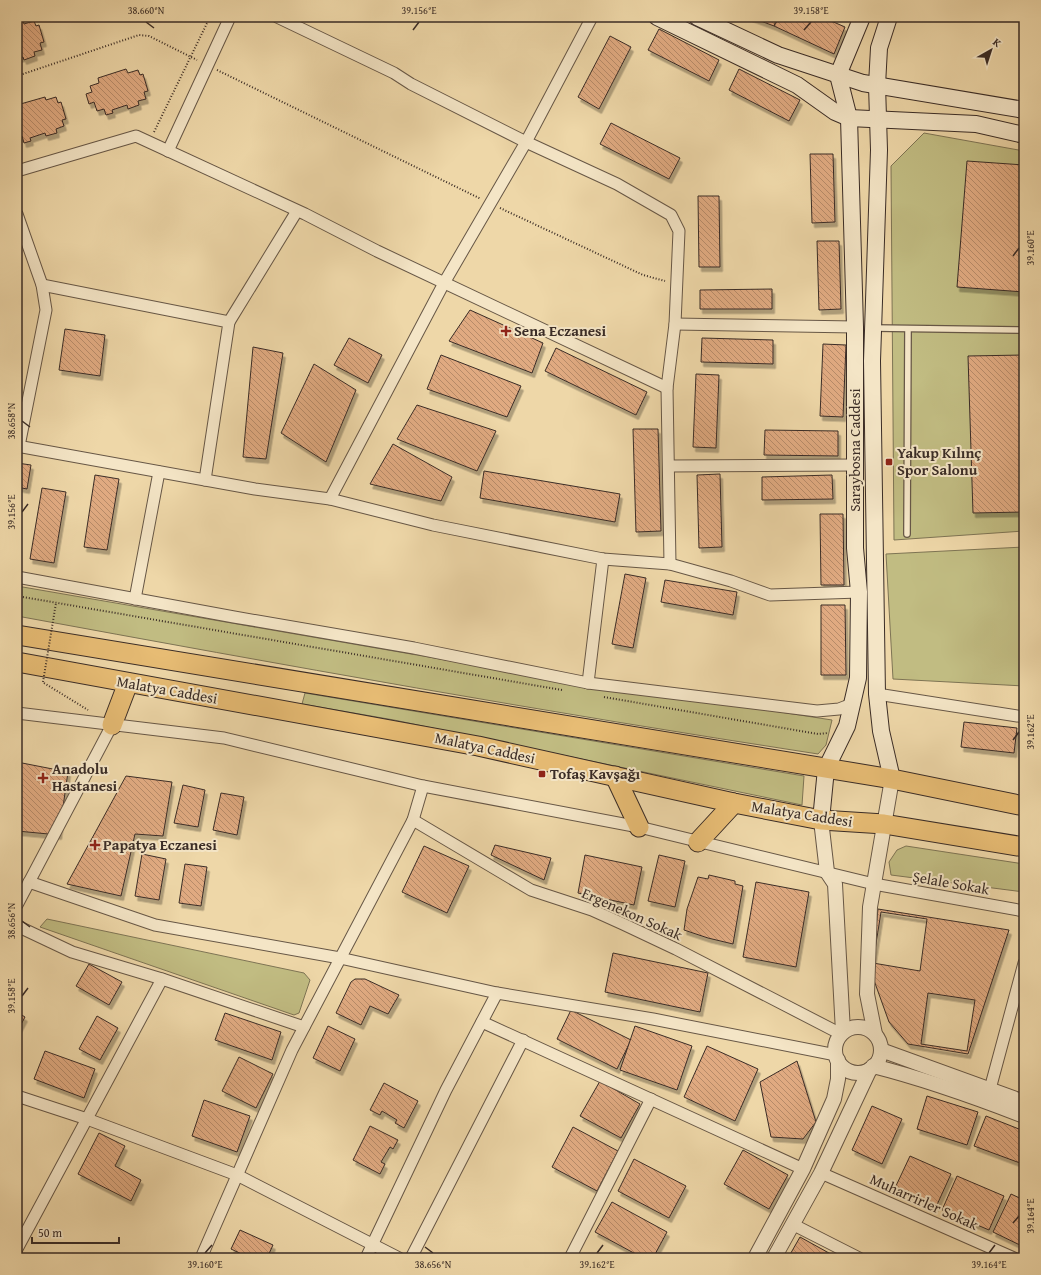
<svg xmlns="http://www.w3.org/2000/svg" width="1041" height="1275" font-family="'Gentium Book Plus',serif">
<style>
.green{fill:#c1bc82;stroke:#7e7454}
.building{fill:url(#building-back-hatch);stroke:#3a2c26;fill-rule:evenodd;filter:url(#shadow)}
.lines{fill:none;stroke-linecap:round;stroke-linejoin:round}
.service-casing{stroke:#675746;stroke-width:8}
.minor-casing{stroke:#675746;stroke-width:13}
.tertiary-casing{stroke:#675746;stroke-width:16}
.secondary-casing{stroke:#3a2c26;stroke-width:18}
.trunk-casing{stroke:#3a2c26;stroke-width:21}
.path{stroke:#3a2c26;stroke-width:2;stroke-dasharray:1 2;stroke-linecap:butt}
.service{stroke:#f4e5c6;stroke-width:5.5}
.minor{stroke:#f4e5c6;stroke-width:11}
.tertiary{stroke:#f4e5c6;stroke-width:14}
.secondary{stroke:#f4e5c6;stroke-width:16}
.trunk{stroke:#e7bc74;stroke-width:19}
.path-bridge{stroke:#3a2c26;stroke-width:2;stroke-dasharray:1 2;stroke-linecap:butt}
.ticks{fill:none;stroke:#3a2c26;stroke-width:1.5}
.poi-dot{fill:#8f2418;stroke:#f4e5c6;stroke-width:1.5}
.labels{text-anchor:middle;stroke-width:4;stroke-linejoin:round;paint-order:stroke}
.poi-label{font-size:15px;font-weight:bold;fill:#3a2c26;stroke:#f4e5c6;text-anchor:start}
.street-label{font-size:15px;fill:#3a2c26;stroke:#f4e5c6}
.neatline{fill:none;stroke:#3a2c26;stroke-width:1.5}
.ticks-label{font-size:10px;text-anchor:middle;fill:#3a2c26}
</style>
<defs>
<pattern id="building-back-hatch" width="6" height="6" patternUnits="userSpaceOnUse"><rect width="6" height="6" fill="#e0aa81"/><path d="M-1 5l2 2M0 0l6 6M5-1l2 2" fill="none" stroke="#b78b69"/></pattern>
<filter id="shadow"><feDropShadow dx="2.5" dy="4.5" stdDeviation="0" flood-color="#0004"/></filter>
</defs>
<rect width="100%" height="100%" fill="#eed7a8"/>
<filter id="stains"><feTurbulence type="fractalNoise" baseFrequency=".005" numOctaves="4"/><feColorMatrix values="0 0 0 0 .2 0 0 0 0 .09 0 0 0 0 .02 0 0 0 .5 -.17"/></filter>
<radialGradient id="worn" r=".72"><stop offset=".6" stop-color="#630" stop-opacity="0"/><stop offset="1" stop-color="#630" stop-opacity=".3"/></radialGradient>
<g class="green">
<polygon points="924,133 1024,151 1024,531 894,540 891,166"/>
<polygon points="1024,547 1024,686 893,679 886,554"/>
<path d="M17 586 469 664 832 720 826 745 818 754C550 713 283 665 17 616Z"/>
<polygon points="305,693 804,776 802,805 394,720 302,704"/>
<polygon points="906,846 1024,864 1024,892 891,875 889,862 897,850"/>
<polygon points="47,919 304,973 310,980 299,1013 294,1015 40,927"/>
</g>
<g class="building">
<polygon points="750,17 777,17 774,26"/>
<polygon points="780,17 822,17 845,27 834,54 774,26"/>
<polygon points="23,20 24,24 34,21 36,26 39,25 44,42 40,43 42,50 34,52 35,56 24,60 23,57 17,58 17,22"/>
<polygon points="659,29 719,60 709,81 648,50"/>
<polygon points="610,36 631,47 599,109 578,97"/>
<polygon points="126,69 128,73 138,70 140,75 143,74 148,91 144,92 146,99 138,101 139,105 128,109 127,105 112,110 113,113 106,115 104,109 97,111 94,102 89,104 86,94 92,92 90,86 99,83 98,78"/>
<polygon points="739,69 800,100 789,121 729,90"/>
<polygon points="45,97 46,100 56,97 58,103 61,102 66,119 62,120 64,126 56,129 57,133 46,136 45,133 30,138 31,141 24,143 22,136 17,138 17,105"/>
<polygon points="611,123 680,158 669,179 600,144"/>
<polygon points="810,154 833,154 835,222 812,223"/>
<polygon points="967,161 1024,165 1024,292 957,287"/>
<polygon points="698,196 719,196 720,267 699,267"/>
<polygon points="817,241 839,241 841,309 819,310"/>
<polygon points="772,289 772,309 700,309 700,290"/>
<polygon points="470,310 543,343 532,373 449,341"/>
<polygon points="65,329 105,335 100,376 59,370"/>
<polygon points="349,338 382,355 368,383 334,365"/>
<polygon points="702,338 773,340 773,364 701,362"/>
<polygon points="823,344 846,345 843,417 820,416"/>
<polygon points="253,347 283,353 266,459 243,457"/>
<polygon points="556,348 647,392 636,415 545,371"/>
<polygon points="441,355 521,386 507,417 427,389"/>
<polygon points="1024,355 1024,512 973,513 968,356"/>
<polygon points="314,364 356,390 326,462 281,433"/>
<polygon points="696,374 719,375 716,448 693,447"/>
<polygon points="417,405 496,431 477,471 397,439"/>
<polygon points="633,429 658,429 661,531 636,532"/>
<polygon points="765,430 838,431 838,456 764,455"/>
<polygon points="393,444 452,477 441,501 370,484"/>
<polygon points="17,463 31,465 27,489 17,487"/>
<polygon points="484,471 620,494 615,522 480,498"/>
<polygon points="720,474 722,547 699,548 697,475"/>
<polygon points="95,475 119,479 107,550 84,547"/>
<polygon points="832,475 833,499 762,500 762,477"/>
<polygon points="42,488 66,492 54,563 30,559"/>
<polygon points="820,514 843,514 844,585 821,585"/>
<polygon points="625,574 646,578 633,648 612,644"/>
<polygon points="665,580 737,592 733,615 661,602"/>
<polygon points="821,605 845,605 846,675 821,675"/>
<polygon points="964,722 1017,728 1014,753 961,747"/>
<polygon points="17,762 68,772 59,835 17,831"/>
<polygon points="126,776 172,782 163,836 135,834 121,896 67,884"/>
<polygon points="183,785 205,790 198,827 174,823"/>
<polygon points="221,793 244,797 237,835 213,830"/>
<polygon points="495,845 551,858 544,880 491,855"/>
<polygon points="424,846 469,866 447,913 402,892"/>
<polygon points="142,854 166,859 159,900 135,896"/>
<polygon points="585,855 642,867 634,905 578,893"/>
<polygon points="659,855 685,861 675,907 648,901"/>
<polygon points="185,864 207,867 201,906 179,903"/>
<polygon points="709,875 735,881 735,884 743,886 733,944 708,938 684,930 687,909 698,877 708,879"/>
<polygon points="756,882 809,892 796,967 743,957"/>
<path d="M878 909 1009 930 968 1054 908 1044 889 1022 871 972ZM881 912 927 919 920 971 873 963ZM928 993 975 1000 967 1051 921 1044Z"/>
<polygon points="613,953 708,973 700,1012 605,992"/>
<polygon points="89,964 122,982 109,1005 76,986"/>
<polygon points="355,979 365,979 399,995 388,1014 370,1006 361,1025 336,1013 351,982"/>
<polygon points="571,1010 631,1040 617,1069 557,1039"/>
<polygon points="17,1012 25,1017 17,1032"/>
<polygon points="225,1013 281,1032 272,1060 215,1040"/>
<polygon points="97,1016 118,1028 100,1060 79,1049"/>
<polygon points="328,1026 355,1039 340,1071 313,1058"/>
<polygon points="635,1026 692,1046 677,1090 620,1070"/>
<polygon points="707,1046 758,1069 735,1121 684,1097"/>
<polygon points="45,1051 95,1069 84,1098 34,1079"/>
<polygon points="239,1057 273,1074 256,1108 222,1091"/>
<polygon points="797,1061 816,1122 803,1139 771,1137 760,1082"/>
<polygon points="600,1081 640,1104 621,1138 580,1116"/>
<polygon points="384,1083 418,1101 404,1128 395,1123 397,1120 382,1111 380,1115 370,1110"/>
<polygon points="927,1096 978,1112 967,1145 917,1129"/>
<polygon points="204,1100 250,1116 237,1152 192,1136"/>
<polygon points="872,1106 902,1119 882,1164 852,1150"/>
<polygon points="986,1116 1024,1131 1024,1152 1020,1163 974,1146"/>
<polygon points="370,1126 398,1140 393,1149 390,1147 381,1162 385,1164 380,1174 353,1160"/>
<polygon points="573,1127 618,1151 597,1191 552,1167"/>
<polygon points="99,1133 125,1146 115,1166 141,1180 131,1201 78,1174"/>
<polygon points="743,1150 788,1175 769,1209 724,1184"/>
<polygon points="910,1156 951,1174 936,1207 895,1188"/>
<polygon points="634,1159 686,1186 669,1218 618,1191"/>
<polygon points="957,1176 1004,1196 989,1230 942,1210"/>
<polygon points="1011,1194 1024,1200 1024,1247 993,1232"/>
<polygon points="612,1202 667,1232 653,1258 643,1258 595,1232"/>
<polygon points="240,1230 273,1245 267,1258 250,1258 231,1249"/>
<polygon points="800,1237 838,1258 788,1258"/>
</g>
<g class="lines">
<g class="service-casing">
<g id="service">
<polyline points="874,328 1024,330"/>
<polyline points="907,534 908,329"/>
</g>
</g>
<g class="minor-casing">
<g id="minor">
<polyline points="277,17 394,73 411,84 526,142 617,184 671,215 679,231 675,324 667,388 670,564"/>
<polyline points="168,151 230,17"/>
<polyline points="17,171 136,136 305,214 377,251 667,388"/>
<polyline points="17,214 42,285 46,310 19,446"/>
<polyline points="42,285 229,322 205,480"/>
<polyline points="229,322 297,211"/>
<polyline points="675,324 855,327"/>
<polyline points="17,446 255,489 330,499 433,525 603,559 670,564 731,581 770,595 859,592"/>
<polyline points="669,466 855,465"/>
<polyline points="330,499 444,283 526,142 592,17"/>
<polyline points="17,577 234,617 414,648 588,683 817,711 839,709 852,704"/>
<polyline points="135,599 159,472"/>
<polyline points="588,683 603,559"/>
<polyline points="877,694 1024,717"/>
<polyline points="17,713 224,738 423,786 639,827 874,884 1024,911"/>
<polyline points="413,820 531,890 592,910 623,924 676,949 841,1034"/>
<polyline points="29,882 155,925 340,958 497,993 653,1019 836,1055"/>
<polyline points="17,905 112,725"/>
<polyline points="17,926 72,952 162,979 304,1027"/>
<polyline points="482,1022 803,1169"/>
<polyline points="990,1089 1024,963"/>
<polyline points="17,1096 87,1119 237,1175 399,1258"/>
<polyline points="821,1173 1014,1258"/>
<polyline points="792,1224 859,1258"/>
<polyline points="17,1249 162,979"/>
<polyline points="201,1258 292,1050 413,820 423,786"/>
<polyline points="366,1258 446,1090 497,993"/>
<polyline points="411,1258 523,1040"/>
<polyline points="570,1258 651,1099"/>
</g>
</g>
<g class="tertiary-casing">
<g id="tertiary">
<polyline points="821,820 827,872 835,884 843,1032"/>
<circle cx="858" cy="1050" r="23"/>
<polyline points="875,1034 867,994 870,907 892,779"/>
<polyline points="881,1050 1024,1102"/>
<path d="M873 1066C925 1079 975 1097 1024 1116"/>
<polyline points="755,1258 803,1169 834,1099 838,1079 838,1060"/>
<polyline points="774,1258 821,1173 870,1069"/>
</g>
</g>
<g class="secondary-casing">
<g id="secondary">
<polyline points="657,17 797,85 835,112 849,118 976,124 1024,135"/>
<polyline points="697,17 778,55 863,83 1024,110"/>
<polyline points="889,17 879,48 877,85 879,150 872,361 877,694 881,731 892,779"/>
<polyline points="838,75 862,17"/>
<polyline points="821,820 826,769 847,726 858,678 859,592 855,548 855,327 849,118 838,75"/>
</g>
</g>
<g class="trunk-casing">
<g id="trunk">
<polyline points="17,635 892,779 1024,806"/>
<polyline points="17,662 478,746 734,803 821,820 884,824 1024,847"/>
<polyline points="112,725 128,683"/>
<polyline points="615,776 639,827"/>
<polyline points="698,842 734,803"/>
</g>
</g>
<g class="path">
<polyline points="217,70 481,199"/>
<polyline points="17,76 139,35 149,36 197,60"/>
<polyline points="154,132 210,17"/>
<polyline points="500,208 643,275 665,281"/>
<polyline points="17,596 562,690"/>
<polyline points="44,683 88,710"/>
<polyline points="604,697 818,734 828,733"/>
</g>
<use href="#service" class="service"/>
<use href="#minor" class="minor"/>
<use href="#tertiary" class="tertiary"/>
<use href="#secondary" class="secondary"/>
<use href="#trunk" class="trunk"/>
<polyline class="path-bridge" points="43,682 56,603"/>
</g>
<path class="ticks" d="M146 22 154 28M413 30 419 22M804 30 811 22M1013 256 1019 248M22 421 30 427M22 512 28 504M1013 740 1019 732M22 921 30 927M22 996 28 988M1013 1223 1019 1216M425 1247 433 1253M205 1253 212 1245M597 1253 603 1245M989 1253 995 1245"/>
<g class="poi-dot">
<path d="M504 325h4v4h4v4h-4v4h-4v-4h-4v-4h4z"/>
<rect x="885" y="458" width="8" height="8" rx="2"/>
<rect x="538" y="770" width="8" height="8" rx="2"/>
<path d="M41 772h4v4h4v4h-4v4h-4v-4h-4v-4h4z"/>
<path d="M93 839h4v4h4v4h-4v4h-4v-4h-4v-4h4z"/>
</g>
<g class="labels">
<g class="poi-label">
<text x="514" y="336">Sena Eczanesi</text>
<text x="897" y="458">Yakup Kılınç<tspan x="897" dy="17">Spor Salonu</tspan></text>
<text x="52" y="774">Anadolu<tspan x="52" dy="17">Hastanesi</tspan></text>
<text x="550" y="779">Tofaş Kavşağı</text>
<text x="103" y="850">Papatya Eczanesi</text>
</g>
<g class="street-label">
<text transform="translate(855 450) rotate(-90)" y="5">Saraybosna Caddesi</text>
<text transform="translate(167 690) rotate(10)" y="5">Malatya Caddesi</text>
<text transform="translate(485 748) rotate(12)" y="5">Malatya Caddesi</text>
<text transform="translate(802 814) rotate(9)" y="5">Malatya Caddesi</text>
<text transform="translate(951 883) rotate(10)" y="5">Şelale Sokak</text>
<text transform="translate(632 914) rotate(24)" y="5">Ergenekon Sokak</text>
<text transform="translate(924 1202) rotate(24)" y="5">Muharrirler Sokak</text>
</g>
</g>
<rect width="1041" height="1275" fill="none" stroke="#eed7a8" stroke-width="44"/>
<g transform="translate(991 50) rotate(39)" stroke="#f4e5c6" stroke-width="3" paint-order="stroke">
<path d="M0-3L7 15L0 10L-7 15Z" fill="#3a2c26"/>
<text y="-6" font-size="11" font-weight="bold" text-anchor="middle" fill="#3a2c26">K</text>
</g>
<path d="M32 1237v6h87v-6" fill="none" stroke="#3a2c26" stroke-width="2"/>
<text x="38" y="1237" font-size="12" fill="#3a2c26" stroke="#f4e5c6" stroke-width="3" paint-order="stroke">50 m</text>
<rect x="22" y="22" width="997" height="1231" class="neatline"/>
<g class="ticks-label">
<text x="146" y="14">38.660°N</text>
<text x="419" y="14">39.156°E</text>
<text x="811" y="14">39.158°E</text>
<text transform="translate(1030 248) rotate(-90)" y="4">39.160°E</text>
<text transform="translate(11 421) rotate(-90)" y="4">38.658°N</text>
<text transform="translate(11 512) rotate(-90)" y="4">39.156°E</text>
<text transform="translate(1030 732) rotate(-90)" y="4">39.162°E</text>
<text transform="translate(11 921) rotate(-90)" y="4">38.656°N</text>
<text transform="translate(11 996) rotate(-90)" y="4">39.158°E</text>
<text transform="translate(1030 1216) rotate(-90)" y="4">39.164°E</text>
<text x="205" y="1268">39.160°E</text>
<text x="433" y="1268">38.656°N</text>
<text x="597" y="1268">39.162°E</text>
<text x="989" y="1268">39.164°E</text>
</g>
<rect width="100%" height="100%" filter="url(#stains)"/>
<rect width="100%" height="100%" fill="url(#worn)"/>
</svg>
